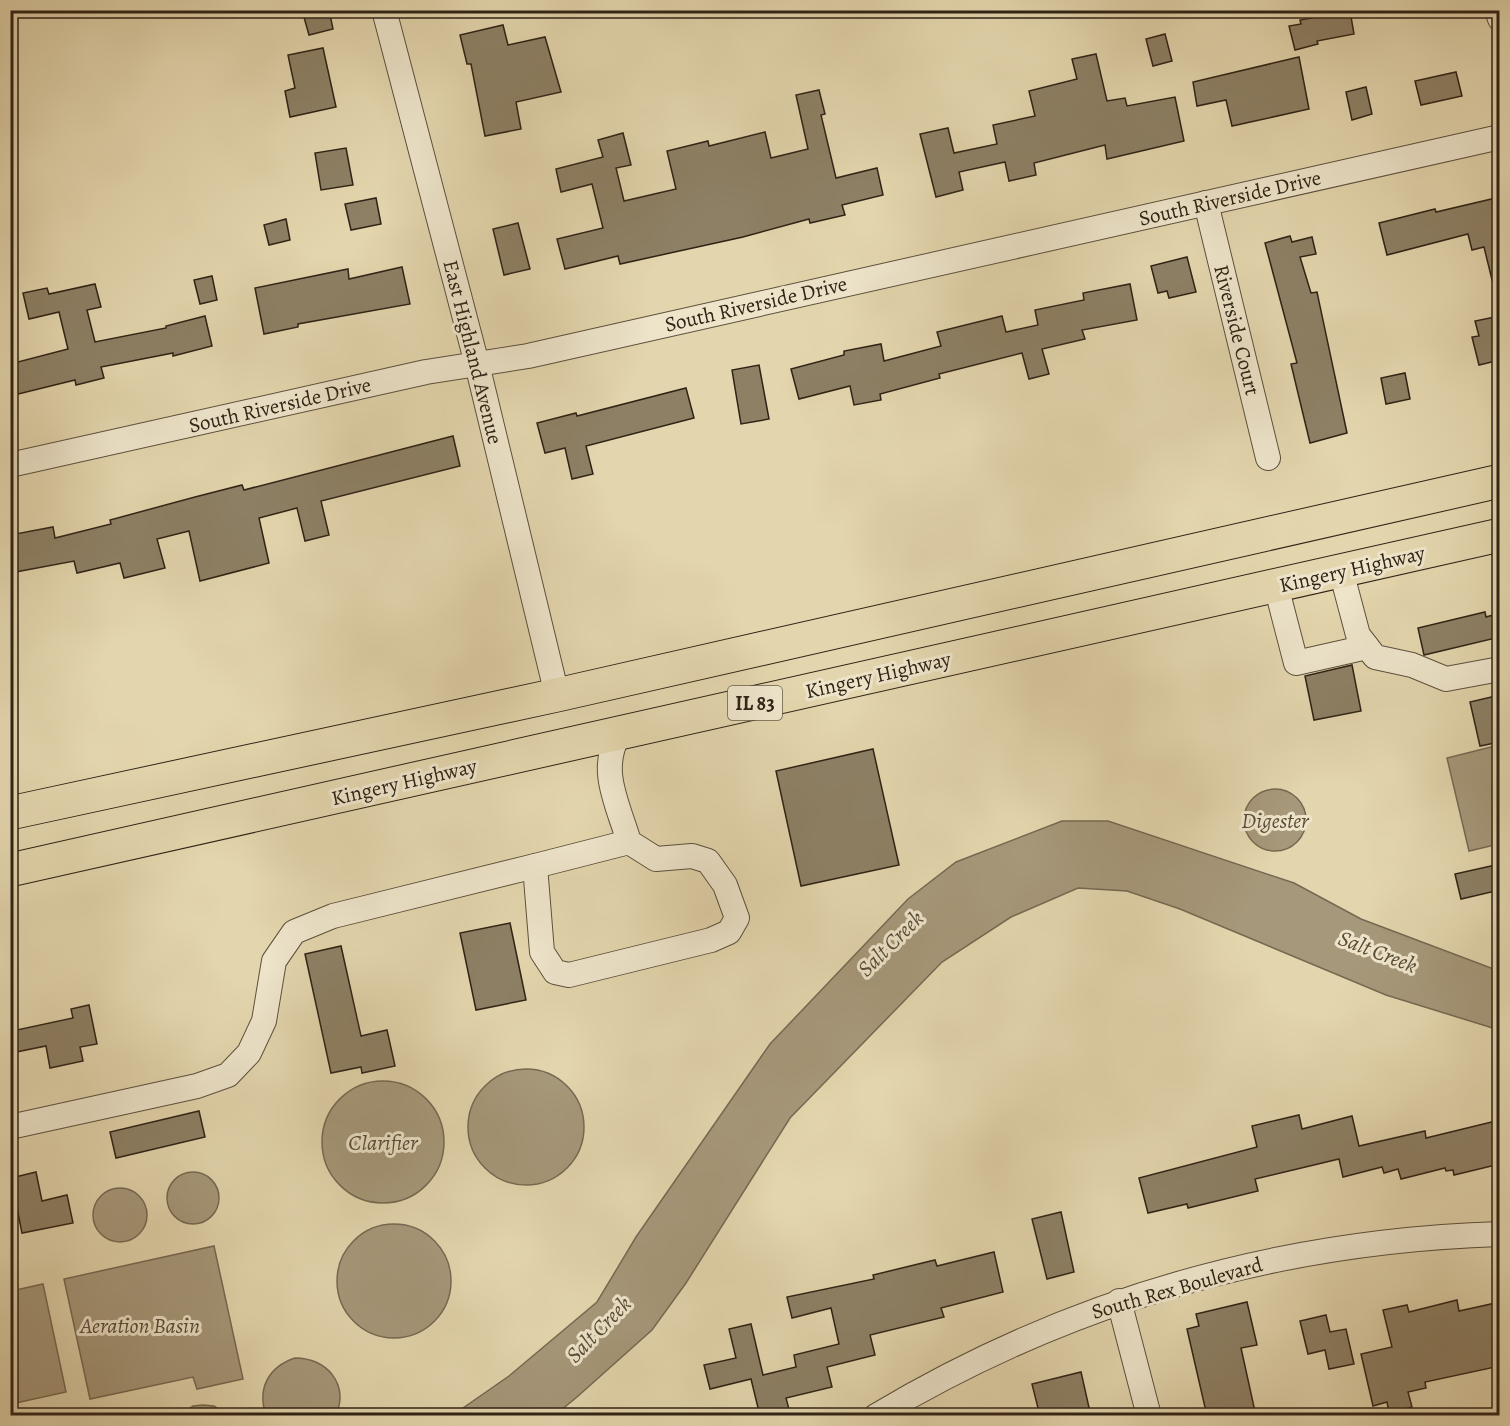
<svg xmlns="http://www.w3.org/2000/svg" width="1510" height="1426" font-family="Alegreya,serif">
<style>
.water{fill:#a6987a;stroke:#766952;stroke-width:1.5}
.building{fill:#8d8065;stroke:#2f2316;stroke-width:1.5}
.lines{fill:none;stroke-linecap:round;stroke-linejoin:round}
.minor-casing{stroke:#5c503c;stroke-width:26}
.highway-casing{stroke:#2f2316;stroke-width:35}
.minor{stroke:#ede4ca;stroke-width:24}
.highway{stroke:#e3d5ad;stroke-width:33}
.labels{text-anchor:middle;stroke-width:6;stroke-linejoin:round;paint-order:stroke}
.shield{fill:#ede4ca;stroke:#685d4c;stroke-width:1.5}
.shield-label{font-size:20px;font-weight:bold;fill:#2f2316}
.street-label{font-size:21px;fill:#2f2316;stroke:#ede4ca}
.water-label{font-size:22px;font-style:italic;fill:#594c39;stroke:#ede4ca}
</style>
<rect width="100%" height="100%" fill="#e3d5ad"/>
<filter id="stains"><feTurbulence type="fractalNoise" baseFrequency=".00333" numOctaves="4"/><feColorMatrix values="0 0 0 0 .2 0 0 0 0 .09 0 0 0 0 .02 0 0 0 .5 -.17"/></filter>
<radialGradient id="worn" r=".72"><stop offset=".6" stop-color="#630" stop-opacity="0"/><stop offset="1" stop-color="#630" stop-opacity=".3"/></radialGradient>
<g class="water">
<polygon points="1499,745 1499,844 1469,851 1447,758"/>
<circle cx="1275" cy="820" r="31"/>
<polygon points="1062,821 1108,821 1294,883 1361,919 1499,971 1499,1030 1386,995 1180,909 1127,891 1078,888 1011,917 942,962 790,1118 686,1283 652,1330 577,1397 555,1415 453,1415 509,1376 597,1302 636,1237 770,1044 908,899 956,862"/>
<circle cx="526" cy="1127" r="58"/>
<circle cx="383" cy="1142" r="61"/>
<circle cx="193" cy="1198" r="26"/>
<circle cx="120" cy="1215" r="27"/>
<circle cx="394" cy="1281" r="57"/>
<polygon points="214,1246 243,1379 197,1389 193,1377 90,1399 64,1279"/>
<polygon points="43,1284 66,1392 11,1404 11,1291"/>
<path d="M295 1358C327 1358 349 1384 336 1415H266C257 1389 268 1367 295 1358Z"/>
<polygon points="203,1405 214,1406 228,1415 180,1415 193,1406"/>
</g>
<g class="building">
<polygon points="302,10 329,10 333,29 309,35"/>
<polygon points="1350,11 1354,34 1317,41 1318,44 1295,50 1289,26 1301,24 1300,20"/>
<polygon points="503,25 508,45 545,37 561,92 516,102 521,129 485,136 471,64 467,64 460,35"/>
<polygon points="1165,34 1172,61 1153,66 1146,39"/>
<polygon points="323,48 336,107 290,117 285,91 295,88 288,55"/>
<polygon points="1096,54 1107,101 1125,98 1127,106 1175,97 1184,141 1107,159 1105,145 1034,163 1036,175 1009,181 1005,162 959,172 963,190 936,197 920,134 948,128 954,153 997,144 993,125 1035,116 1029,91 1077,79 1072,59"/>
<polygon points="1299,57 1309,109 1232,126 1226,100 1197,106 1193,82"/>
<polygon points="1456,72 1462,96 1421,105 1415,81"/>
<polygon points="1366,87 1372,114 1352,120 1346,92"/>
<polygon points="819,90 825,114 821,115 836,178 877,168 883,195 842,205 845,215 810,223 809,219 743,237 620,264 618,256 565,269 557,239 603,228 592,184 561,192 556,169 603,157 598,140 623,133 631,165 616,168 624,201 676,189 667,151 708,141 709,146 765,132 771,158 808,149 796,95"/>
<polygon points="346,148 353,185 321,190 315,153"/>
<polygon points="1500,197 1500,283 1493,284 1484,247 1472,250 1468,234 1387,255 1379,223 1435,209 1436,212"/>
<polygon points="376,198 381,224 351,230 345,204"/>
<polygon points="286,219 290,240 269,245 264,225"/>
<polygon points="518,223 530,269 504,275 493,229"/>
<polygon points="1290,236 1292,242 1312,237 1316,254 1300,257 1311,293 1317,292 1347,433 1310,443 1291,364 1297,363 1265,243"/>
<polygon points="1187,257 1196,292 1169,298 1167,291 1158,293 1151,266"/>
<polygon points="402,267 410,304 298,324 298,327 264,334 255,288 348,269 349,279"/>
<polygon points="212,276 217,300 200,304 194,280"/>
<polygon points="95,284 101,307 87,310 95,342 166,328 166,326 205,316 212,346 173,356 173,353 101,367 104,378 76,385 75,380 10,396 10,364 68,349 59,312 29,319 23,293 47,288 49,294"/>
<polygon points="1130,284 1137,320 1082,330 1085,339 1042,349 1049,374 1029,379 1022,353 939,374 940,378 880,394 881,400 854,405 850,386 799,399 791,369 844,355 844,351 881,344 884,361 941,346 937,332 1002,316 1006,332 1038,325 1035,310 1084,300 1083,293"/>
<polygon points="1500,316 1500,360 1479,365 1472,337 1479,336 1475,321"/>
<polygon points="759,365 769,419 741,424 732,370"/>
<polygon points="1405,373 1410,399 1386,404 1381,378"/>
<polygon points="686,388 694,418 586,446 593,474 572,479 565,448 545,453 537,423 576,413 577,416"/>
<polygon points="453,436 460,466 321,501 329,535 305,541 297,508 259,518 269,563 200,581 189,531 157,539 165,568 124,578 120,563 77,573 74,561 10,573 10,535 53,527 55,538 111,524 110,520 195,497 242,485 244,490"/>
<polygon points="1485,612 1486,617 1500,613 1500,637 1424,655 1418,628"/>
<polygon points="1352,665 1361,711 1314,720 1305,676"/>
<polygon points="1500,695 1500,742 1480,746 1470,702"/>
<polygon points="873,749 899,865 801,886 776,771"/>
<polygon points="1500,864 1500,890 1461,899 1455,874"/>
<polygon points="510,923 526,1000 476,1010 460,933"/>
<polygon points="341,946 361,1036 387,1030 395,1066 362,1073 361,1067 331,1073 305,954"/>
<polygon points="89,1005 97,1044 80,1047 83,1061 50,1068 46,1046 16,1052 12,1031 73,1018 71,1009"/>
<polygon points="199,1111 205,1137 116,1158 110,1132"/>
<polygon points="1299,1115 1302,1129 1352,1116 1359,1146 1425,1131 1426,1138 1500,1120 1500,1164 1454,1175 1453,1170 1446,1171 1445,1168 1401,1179 1398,1169 1384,1173 1382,1167 1343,1177 1339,1159 1255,1179 1258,1191 1188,1208 1187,1204 1148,1213 1139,1178 1257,1147 1252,1126"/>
<polygon points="36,1172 42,1201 67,1195 73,1223 22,1233 11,1178"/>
<polygon points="1061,1212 1074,1272 1047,1279 1032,1219"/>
<polygon points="994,1252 1003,1292 941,1308 944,1317 870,1335 875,1355 827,1367 832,1387 786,1398 790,1413 760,1416 751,1379 710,1389 704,1365 736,1358 729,1329 751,1324 763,1375 796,1367 794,1355 839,1344 831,1308 792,1318 787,1297 874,1279 873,1275 935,1260 937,1266"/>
<polygon points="1457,1300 1459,1311 1500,1302 1500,1366 1425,1382 1426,1388 1408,1392 1412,1407 1389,1413 1387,1402 1373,1406 1361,1354 1392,1347 1383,1310 1407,1305 1409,1312"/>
<polygon points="1247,1302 1257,1345 1241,1348 1256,1416 1207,1416 1187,1329 1199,1326 1196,1314"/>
<polygon points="1326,1315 1330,1332 1346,1329 1354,1364 1329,1369 1325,1350 1308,1354 1300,1321"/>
<polygon points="1081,1372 1090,1412 1076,1416 1040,1416 1032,1384"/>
</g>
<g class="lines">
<g class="minor-casing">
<g id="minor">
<polyline points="384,10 477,364 557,695"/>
<polyline points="1497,10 1500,19"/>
<polyline points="1206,203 1268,458"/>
<polyline points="10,465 426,372 528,356 1500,137"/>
<polyline points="1341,571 1358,635 1375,657 1412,665 1446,679 1500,669"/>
<polyline points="1276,586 1296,663 1367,647"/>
<path d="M619 734C598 770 618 804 629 842L656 859 692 856 708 861 725 885 737 918 729 932 711 940 569 975 555 972 542 952 535 866 629 842"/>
<polyline points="10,1127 197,1086 228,1075 249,1053 264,1021 274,961 294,932 333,916 535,866"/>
<polyline points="1119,1301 1149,1416"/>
<path d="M876 1416C1068 1301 1277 1241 1500 1234"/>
</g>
</g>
<g class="highway-casing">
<g id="highway">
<polyline points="10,813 557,695 1500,481"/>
<polyline points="10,870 1500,535"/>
</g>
</g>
<use href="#minor" class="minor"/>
<use href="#highway" class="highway"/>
</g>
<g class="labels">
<rect class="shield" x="728" y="686" width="54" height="34" rx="4.5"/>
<g class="shield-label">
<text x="755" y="710">IL 83</text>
</g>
<g class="street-label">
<text transform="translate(1230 198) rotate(-13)" y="7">South Riverside Drive</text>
<text transform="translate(756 304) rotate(-13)" y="7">South Riverside Drive</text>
<text transform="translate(1237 330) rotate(76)" y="7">Riverside Court</text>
<text transform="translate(473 352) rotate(76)" y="7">East Highland Avenue</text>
<text transform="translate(280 405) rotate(-13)" y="7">South Riverside Drive</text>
<text transform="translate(1352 569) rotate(-13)" y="7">Kingery Highway</text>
<text transform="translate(878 675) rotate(-13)" y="7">Kingery Highway</text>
<text transform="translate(404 782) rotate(-13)" y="7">Kingery Highway</text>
<text transform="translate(1177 1288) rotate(-16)" y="7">South Rex Boulevard</text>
</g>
<g class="water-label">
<text x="1275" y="828">Digester</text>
<text transform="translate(890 943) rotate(-45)" y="8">Salt Creek</text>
<text transform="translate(1378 951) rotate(21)" y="8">Salt Creek</text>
<text x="383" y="1150">Clarifier</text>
<text x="140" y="1333">Aeration Basin</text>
<text transform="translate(598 1329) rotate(-46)" y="8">Salt Creek</text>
</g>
</g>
<rect width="1510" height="1426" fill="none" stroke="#e3d5ad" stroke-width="36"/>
<rect x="12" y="12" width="1486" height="1402" fill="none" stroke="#2f2316" stroke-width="3"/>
<rect x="18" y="18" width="1474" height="1390" fill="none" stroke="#2f2316" stroke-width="1.5"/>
<rect width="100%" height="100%" filter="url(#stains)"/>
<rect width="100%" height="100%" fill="url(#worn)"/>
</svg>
